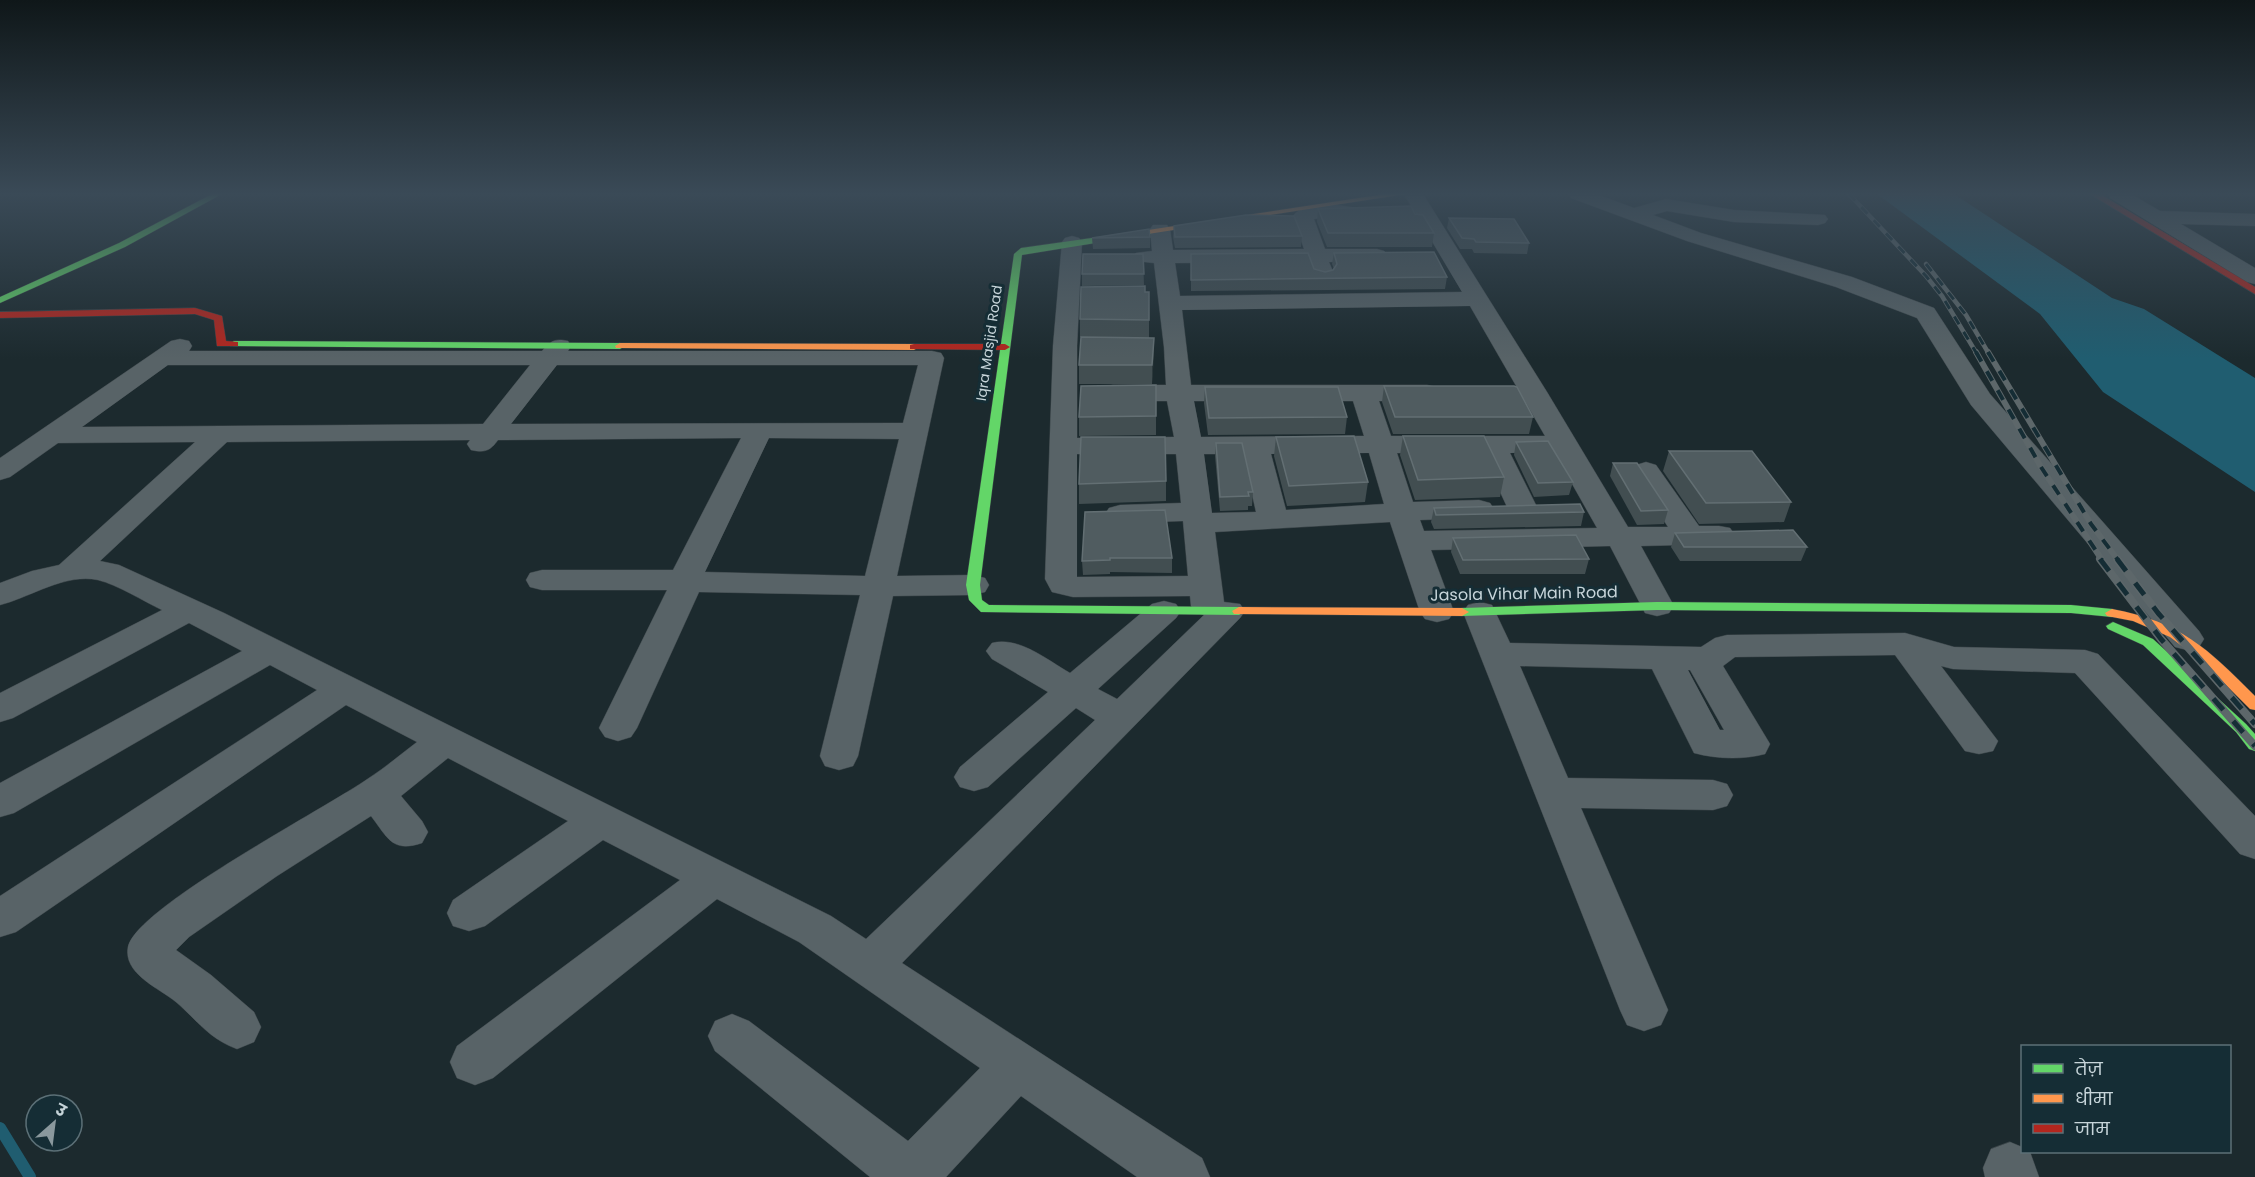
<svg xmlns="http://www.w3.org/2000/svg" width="2255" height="1177" font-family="Poppins,'Noto Sans Devanagari',sans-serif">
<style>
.water{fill:#205d70}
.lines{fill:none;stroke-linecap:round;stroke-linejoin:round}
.stream{stroke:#205d70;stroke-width:12}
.street-casing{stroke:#3a4448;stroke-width:1}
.fast-casing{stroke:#3a4448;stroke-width:1}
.slow-casing{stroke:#3a4448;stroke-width:1}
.jam-casing{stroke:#3a4448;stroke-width:1}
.street{fill:#586367;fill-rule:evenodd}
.fast{fill:#63d668;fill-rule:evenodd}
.slow{fill:#ff974d;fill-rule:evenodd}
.jam{fill:#b3261e;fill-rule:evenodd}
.rail-far2-casing{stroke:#5d676a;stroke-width:4.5}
.rail-far1-casing{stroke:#5d676a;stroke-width:6}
.rail-casing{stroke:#5d676a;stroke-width:8}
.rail-far2{stroke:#152d35;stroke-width:3;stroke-dasharray:9;stroke-linecap:butt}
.rail-far1{stroke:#152d35;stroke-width:4;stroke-dasharray:11;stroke-linecap:butt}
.rail{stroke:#152d35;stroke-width:5;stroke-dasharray:15;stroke-linecap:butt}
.wall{fill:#424e51}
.shaded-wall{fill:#2d3a3d}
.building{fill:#505c60;stroke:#636f73;stroke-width:1.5}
.labels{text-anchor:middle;stroke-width:6;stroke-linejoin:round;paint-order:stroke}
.far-street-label{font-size:14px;fill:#c6d4d9;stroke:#152d35}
.street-label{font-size:16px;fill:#c6d4d9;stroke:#152d35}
</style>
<rect width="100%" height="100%" fill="#1c2a2e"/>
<polygon class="water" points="1877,194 1954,194 2112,298 2144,309 2255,378 2255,492 2103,392 2040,314"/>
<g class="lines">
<polyline class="stream" points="0,1128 30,1177"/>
<g class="street-casing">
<g id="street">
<path d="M1404 194H1423L1547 392 1628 527H1668L1632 471 1636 465 1646 462 1656 465 1699 526H1719L1730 528 1735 535 1730 542 1719 544 1641 546 1674 606 1669 613 1657 616 1645 613 1610 546 1431 550 1454 612 1449 619 1437 622 1425 619 1420 612 1390 522 1215 532 1224 602 1240 604 1245 611 1240 618 902 963 1202 1158 1210 1177H1137L1021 1096 946 1177H870L715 1051 708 1036 715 1021 732 1014 749 1021 908 1141 980 1068 799 942 717 899 493 1078 475 1085 457 1078 450 1062 457 1046 680 880 603 840 485 926 469 931 453 926 447 913 453 900 568 821 448 758 401 796 422 821 428 832 422 843C392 853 388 838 371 816L277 876 189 937 176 950 211 975 254 1012 261 1027 254 1042 237 1049C208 1038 198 1021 176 1002 159 988 123 974 128 947 136 907 328 807 369 778 386 767 401 754 417 742L346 705 16 932 0 937V896L317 690 270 665 14 813 0 817V783L242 651 189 623 13 718 0 722V693L162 610C143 601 118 585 98 580 65 573 31 597 0 605V583L32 571 59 565 195 442 58 443 10 477 0 480V458L171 341 180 339 189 341 192 346 189 351H542C550 341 555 338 568 341L571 346 568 351H932L941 353 944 358 897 576 973 575 985 578 989 585 985 592 973 595 893 596 858 756 853 766 839 770 825 766 820 756 860 595 699 592 637 728 631 737 618 741 605 737 599 728 667 590H542L530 587 526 580 530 573 542 570H673L741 438 498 440C490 451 485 453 471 450L467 444 470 440 227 442 100 561 119 565 224 613 831 916 866 939 1095 720 1076 708 988 787 974 791 960 787 954 777 960 767 1048 692 992 659 986 651 992 643C1019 636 1047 660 1070 673L1152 604 1164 601 1176 604 1181 611 1176 618 1098 689 1117 699 1204 615 1196 613 1191 606 1190 596 1073 597 1052 592 1045 579 1053 346 1062 242 1065 238 1072 236 1079 238 1082 242 1077 346V438L1174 437 1167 401H1113L1104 399 1100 393 1104 387 1113 385H1166L1164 347 1154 263 1136 261 1132 257 1136 253 1152 251 1150 229 1153 225H1167L1170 229 1173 250 1304 249 1293 216C1303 201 1339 204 1355 208L1358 212 1355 216 1314 219 1325 249H1377L1384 251 1388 255 1384 259 1377 261 1329 262 1334 274 1331 279 1323 281 1315 279 1308 262 1175 263 1180 296 1462 292ZM1470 306 1545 436H1391L1379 401H1427L1436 399 1440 393 1436 387 1427 385H1191L1182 310ZM168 365H530L483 424 82 427ZM557 365H918L903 423 511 424ZM1194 401H1353L1364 436 1201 437ZM769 438 899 439 865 576 705 572ZM1554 452 1597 528 1424 531 1420 520 1479 518 1490 515 1494 509 1490 503 1479 500 1413 502 1397 453H1482L1508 509 1512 515 1523 518 1534 515 1538 509 1510 453ZM1369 453 1384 504 1286 510 1271 454ZM1077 454H1176L1181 503 1120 505 1109 508 1105 514 1109 520 1120 523 1183 521 1188 576 1077 577ZM1204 454H1243L1256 512 1212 513Z"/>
<polygon points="1569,194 1596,194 1634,208 1666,199 1734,210 1825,215 1828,219 1825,223 1818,225 1734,222 1667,211 1653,215 1701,233 1852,277 1934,308 1990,394 2199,631 2204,639 2199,647 2187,650 2175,647 1971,405 1917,318 1836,287 1687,241 1571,198"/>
<polygon points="2108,194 2131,194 2160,211 2255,214 2255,226 2181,224 2255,268 2255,284 2247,282 2110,198"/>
<path d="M1480 602 1492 605 1510 643 1701 647 1715 638 1727 635 1905 633 1954 647 2085 650 2098 654 2255 816V859L2240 854 2075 673 1953 669 1941 666 1998 741 1993 751 1979 754 1965 751 1895 655 1735 657 1723 666 1770 744 1765 754C1743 760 1716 759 1694 753L1652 669 1520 666 1568 778 1713 780 1727 784 1733 795 1727 806 1713 810 1581 808 1668 1010 1661 1025 1644 1031 1627 1025 1620 1010 1463 612 1468 605ZM1688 670H1690L1724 730H1720Z"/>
<polygon points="2010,1142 2022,1147 2022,1152 2030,1152 2039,1177 1985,1177 1983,1168 1991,1149"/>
</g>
</g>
<g class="fast-casing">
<g id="fast">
<polygon points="212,194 222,194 125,247 0,303 0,297 119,243"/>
<polygon points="1148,230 1151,230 1151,234 1022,255 980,585 982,600 989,605 1239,607 1246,611 1239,615 981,612 969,600 966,585 1014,254 1021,248"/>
<polygon points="234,341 620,343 625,346 620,349 230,346 229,344"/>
<polygon points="1657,602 2071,605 2112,609 2119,613 2112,617 2071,613 1657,610 1462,616 1455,612 1462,608"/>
<polygon points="2113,622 2153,639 2246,724 2255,734 2255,751 2249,749 2236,732 2143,645 2108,629 2106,626"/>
</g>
</g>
<g class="slow-casing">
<g id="slow">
<polygon points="1385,194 1406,194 1148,234 1144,232 1148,230"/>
<polygon points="620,343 914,344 919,347 914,350 616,348 615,346"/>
<polygon points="1239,607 1462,608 1469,612 1462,616 1234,614 1232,611"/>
<path d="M2112 609C2181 622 2207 648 2255 696V710L2250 709 2203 662 2170 637 2133 621 2107 616 2105 613Z"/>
</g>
</g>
<g class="jam-casing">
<g id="jam">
<polygon points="2090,194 2100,194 2255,287 2255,294"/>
<polygon points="195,308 222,316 226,341 238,342 238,346 217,346 214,320 195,314 0,318 0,312"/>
<polygon points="914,344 1005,344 1010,347 1005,350 910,349 910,345"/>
</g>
</g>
<use href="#street" class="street"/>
<use href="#fast" class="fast"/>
<use href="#slow" class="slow"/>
<use href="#jam" class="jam"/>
<g class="rail-far2-casing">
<g id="rail-far2">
<polyline points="1849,194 1926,276 1942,296 1977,354"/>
<polyline points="1926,264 1966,315 1989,354"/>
</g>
</g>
<g class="rail-far1-casing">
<g id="rail-far1">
<polyline points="1976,352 2041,467 2102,560"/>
<polyline points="1988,352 2091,524 2118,560"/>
</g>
</g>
<g class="rail-casing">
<g id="rail">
<polyline points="2100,559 2161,639 2255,746"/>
<polyline points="2117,559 2158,613 2255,724"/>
</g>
</g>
<use href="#rail-far2" class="rail-far2"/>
<use href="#rail-far1" class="rail-far1"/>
<use href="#rail" class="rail"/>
</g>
<g class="wall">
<polygon points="1318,209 1415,214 1434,233 1432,247 1327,247 1317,222"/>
<polygon points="1449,218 1529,243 1527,254 1474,253 1472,249 1460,249 1447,228"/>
<polygon points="1174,226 1302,236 1301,247 1175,248 1173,237"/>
<polygon points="1150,237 1150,248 1093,249 1092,238"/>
<polygon points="1334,253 1447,277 1445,289 1191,291 1191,254 1314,269 1325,272 1333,270 1334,269 1332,264"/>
<polygon points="1143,254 1144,285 1082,286 1082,274"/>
<polygon points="1145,292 1149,292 1149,338 1080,337 1080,319"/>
<polygon points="1154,338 1152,384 1079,384 1079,365"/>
<polygon points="1384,386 1533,417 1529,434 1393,434 1382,402"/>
<polygon points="1205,387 1347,417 1345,434 1208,435 1204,403"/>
<polygon points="1156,416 1156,435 1079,436 1079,417"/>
<polygon points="1403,436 1504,477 1500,497 1415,500 1400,455"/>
<polygon points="1276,437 1368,482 1365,502 1287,506 1274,456"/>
<polygon points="1516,442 1573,482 1569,495 1534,497 1514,455"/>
<polygon points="1216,443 1253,492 1252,506 1248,506 1248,510 1220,511 1215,456"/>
<polygon points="1669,451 1791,502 1784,522 1699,524 1663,471"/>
<polygon points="1613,463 1668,510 1664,524 1637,525 1610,476"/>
<polygon points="1166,481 1166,501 1079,504 1079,484"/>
<polygon points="1434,508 1584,512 1581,526 1434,529 1431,522"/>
<polygon points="1085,512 1172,558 1172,573 1110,572 1110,574 1083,575 1082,561"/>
<polygon points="1675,533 1807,547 1801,561 1680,561 1671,547"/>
<polygon points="1453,538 1589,559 1585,574 1460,574 1451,552"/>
</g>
<polygon class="shaded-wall" points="1154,338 1154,356 1152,384 1152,365"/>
<g class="building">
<polygon points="1411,206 1415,214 1423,215 1434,233 1328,233 1318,209"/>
<polygon points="1246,215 1294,216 1302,236 1175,237 1174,226"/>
<polygon points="1449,218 1514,219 1529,243 1476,242 1474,239 1462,238"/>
<polygon points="1149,229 1150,237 1092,238"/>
<polygon points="1434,252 1447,277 1191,280 1191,254 1308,253 1314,269 1325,272 1333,270 1337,264 1334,253"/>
<polygon points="1083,254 1143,254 1144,274 1082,274"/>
<polygon points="1145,286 1145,292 1149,292 1149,320 1080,319 1081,287"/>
<polygon points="1081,337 1154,338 1152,365 1079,365"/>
<polygon points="1156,385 1156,416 1079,417 1081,386"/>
<polygon points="1384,386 1514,386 1517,387 1533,417 1395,417"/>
<polygon points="1205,387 1338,387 1347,417 1209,418"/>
<polygon points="1354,436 1368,482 1289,486 1276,437"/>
<polygon points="1403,436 1484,436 1504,477 1418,480"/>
<polygon points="1081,437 1165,437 1166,481 1079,484"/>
<polygon points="1548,441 1573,482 1538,483 1516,442"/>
<polygon points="1216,443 1242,443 1253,492 1248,492 1249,496 1220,497"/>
<polygon points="1669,451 1752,451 1791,502 1706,503"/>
<polygon points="1613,463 1637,463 1668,510 1641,511"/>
<polygon points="1580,504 1584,512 1436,515 1434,508"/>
<polygon points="1165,510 1172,558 1110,558 1110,560 1082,561 1085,512"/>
<polygon points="1793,530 1807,547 1684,547 1675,533"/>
<polygon points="1576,535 1589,559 1463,560 1453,538"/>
</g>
<linearGradient id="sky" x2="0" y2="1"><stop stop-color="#0f1719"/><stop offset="0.54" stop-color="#3a4a57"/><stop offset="1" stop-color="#3a4a57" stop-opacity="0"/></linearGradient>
<rect width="2255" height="359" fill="url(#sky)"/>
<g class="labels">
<g class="far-street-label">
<text transform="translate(989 343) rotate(-82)" y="5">Iqra Masjid Road</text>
</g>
<g class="street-label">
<text transform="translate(1524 593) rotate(-1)" y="6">Jasola Vihar Main Road</text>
</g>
</g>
<rect x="2021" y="1045" width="210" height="108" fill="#152d35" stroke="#5c7077" stroke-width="1.5"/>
<rect x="2033" y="1064" width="30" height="9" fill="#63d668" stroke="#5c7077" stroke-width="1.5"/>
<text x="2075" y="1075" font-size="18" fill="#c6d4d9">तेज़</text>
<rect x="2033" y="1094" width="30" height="9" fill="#ff974d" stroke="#5c7077" stroke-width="1.5"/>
<text x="2075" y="1105" font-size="18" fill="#c6d4d9">धीमा</text>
<rect x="2033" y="1124" width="30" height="9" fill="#b3261e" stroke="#5c7077" stroke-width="1.5"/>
<text x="2075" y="1135" font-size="18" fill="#c6d4d9">जाम</text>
<g transform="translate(54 1123) rotate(28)"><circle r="28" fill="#152d35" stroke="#5c7077" stroke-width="1.5"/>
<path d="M0-4.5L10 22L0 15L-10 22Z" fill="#8a989d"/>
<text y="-9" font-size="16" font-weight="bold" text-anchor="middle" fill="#c6d4d9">उ</text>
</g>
</svg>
